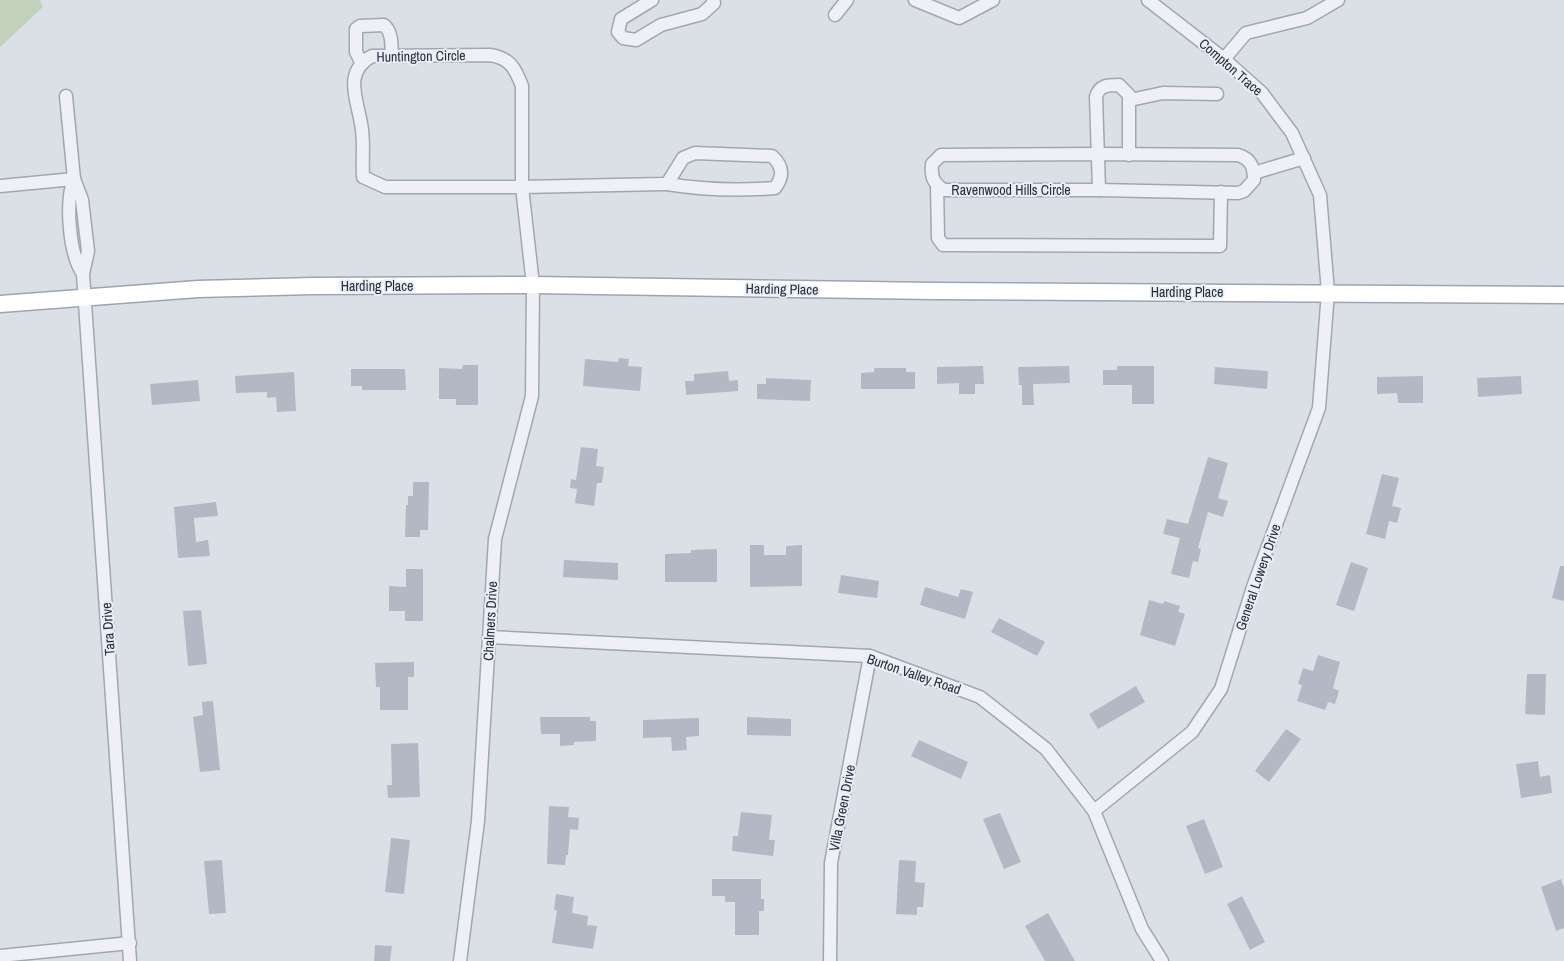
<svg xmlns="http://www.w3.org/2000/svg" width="1564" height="961" font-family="'Archivo Narrow',sans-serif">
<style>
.green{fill:#c1d1bc}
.building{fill:#b2b9c4}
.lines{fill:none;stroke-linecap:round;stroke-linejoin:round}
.minor-casing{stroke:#a0a7b1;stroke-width:15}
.major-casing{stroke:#9aa4b3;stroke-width:19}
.minor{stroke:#eef0f5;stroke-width:12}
.major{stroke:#fff;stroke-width:16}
.labels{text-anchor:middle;stroke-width:4;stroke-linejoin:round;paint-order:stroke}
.street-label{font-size:14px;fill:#242d3e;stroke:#ebeff5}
</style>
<rect width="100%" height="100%" fill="#dbe0e7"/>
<polygon class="green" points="0,0 40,0 43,7 0,47"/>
<g class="building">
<polygon points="619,358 629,359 628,366 642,367 640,391 583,386 585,359 618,362"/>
<polygon points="463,365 478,365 478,405 456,405 456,399 439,399 439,368 462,369"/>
<polygon points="983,366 984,384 975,384 975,394 959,394 959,383 937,384 937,367"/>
<polygon points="1069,366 1070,383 1033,384 1034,405 1022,405 1022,385 1019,385 1018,367"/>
<polygon points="1117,366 1154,366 1154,404 1132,404 1132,385 1103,385 1103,370 1117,370"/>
<polygon points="1215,367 1268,371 1267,389 1214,384"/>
<polygon points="874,368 906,368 906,372 915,372 915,389 861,389 861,373 874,372"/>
<polygon points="351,369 405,369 406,390 362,390 362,386 351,386"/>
<polygon points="728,371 729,381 738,380 738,391 686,395 685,381 694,381 694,374"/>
<polygon points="294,372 296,411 277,412 276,397 267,398 267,392 236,393 235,376"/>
<polygon points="1423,376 1423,403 1398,403 1397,393 1377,394 1377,377"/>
<polygon points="1521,376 1522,394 1478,397 1477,378"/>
<polygon points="766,378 811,380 810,401 757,399 757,384 766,384"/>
<polygon points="198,380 200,401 152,405 150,384"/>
<polygon points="581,447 598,449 596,466 604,467 602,483 597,483 594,506 575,503 577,489 570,488 571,479 576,480"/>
<polygon points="1208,457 1228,463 1218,498 1228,501 1223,517 1208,512 1198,548 1201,549 1198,562 1193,561 1189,578 1171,574 1180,538 1163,534 1167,519 1188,524"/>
<polygon points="1382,474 1399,478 1392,506 1401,508 1397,523 1389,521 1385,539 1366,534"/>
<polygon points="413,482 429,482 428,530 420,530 420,537 405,537 406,505 408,505 408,496 413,496"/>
<polygon points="216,502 218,516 194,518 196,542 208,540 210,556 178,558 174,507"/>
<polygon points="750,545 764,545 764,555 786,555 786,546 802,545 802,586 750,587"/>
<polygon points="717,549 717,582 665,582 665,554 691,553 691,550"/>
<polygon points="564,560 618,563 618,580 563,577"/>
<polygon points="1351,562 1368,568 1354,611 1336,605"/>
<polygon points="1560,566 1564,566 1564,601 1552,598"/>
<polygon points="406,569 423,569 423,621 405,621 405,611 389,611 389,586 406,587"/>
<polygon points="841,575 879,581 877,598 838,593"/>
<polygon points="925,587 958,597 961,589 973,592 965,619 920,605"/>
<polygon points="1149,600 1163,604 1164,601 1180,606 1178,612 1185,614 1175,646 1140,635"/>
<polygon points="201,610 207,664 188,666 183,611"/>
<polygon points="999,618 1045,642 1037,656 991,632"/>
<polygon points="1318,655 1340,662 1333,688 1339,691 1335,704 1328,702 1325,710 1297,701 1302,685 1298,684 1303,668 1313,671"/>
<polygon points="414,662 414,677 408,677 408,710 380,710 380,687 376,687 375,663"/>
<polygon points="1527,674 1546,674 1545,715 1525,714"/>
<polygon points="1136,686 1145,702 1098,729 1089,714"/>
<polygon points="213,701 220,770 200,772 193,717 203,715 202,702"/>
<polygon points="540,717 590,717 590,721 596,721 596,741 574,742 574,745 560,746 560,734 541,734"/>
<polygon points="747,717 791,719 791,736 747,735"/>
<polygon points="699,718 699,736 686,737 687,750 672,751 671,737 643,738 643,720"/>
<polygon points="1286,729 1301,739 1269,782 1255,771"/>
<polygon points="919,740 968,762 961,779 911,756"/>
<polygon points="418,743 420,797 388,798 387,785 392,785 391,744"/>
<polygon points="1538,761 1540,777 1550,775 1552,793 1521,798 1516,764"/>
<polygon points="549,806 569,807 568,817 579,818 578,830 570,829 568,855 566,855 565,865 547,864"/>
<polygon points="741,812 772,815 769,840 775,840 773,856 732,851 733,836 738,836"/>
<polygon points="1000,813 1021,862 1004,869 983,819"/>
<polygon points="1204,819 1223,867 1205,874 1186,826"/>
<polygon points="391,838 410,840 404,894 385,892"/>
<polygon points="222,860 226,913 209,914 204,861"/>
<polygon points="899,860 916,861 915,882 925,883 923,907 917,907 917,915 896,914"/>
<polygon points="712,879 761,879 761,899 764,899 764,911 759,911 759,935 735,935 735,902 725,902 725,896 712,896"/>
<polygon points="1561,879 1564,888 1564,928 1556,931 1541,887"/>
<polygon points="556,894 574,897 572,913 588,916 587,925 597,926 593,949 552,943 557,910 554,910"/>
<polygon points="1242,896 1265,942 1250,950 1227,904"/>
<polygon points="1048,913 1075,961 1045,961 1025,926"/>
<polygon points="375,945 392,946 390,961 374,961"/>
</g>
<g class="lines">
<g class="minor-casing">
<g id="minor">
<polyline points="652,0 621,19 618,32 623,38 636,40 661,25 702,14 714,3 713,0"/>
<polyline points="915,0 959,18 993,0"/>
<polyline points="835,15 847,0"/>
<path d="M490 55C510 58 515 68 522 86V187H385L363 177C362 161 364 146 362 130 359 102 341 73 372 56Z"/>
<polyline points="1224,59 1246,33 1307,18 1338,0"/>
<path d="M361 62 356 52V29L360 26 384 25C393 33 391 45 392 56"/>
<polyline points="66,96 74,179 82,200 88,251 83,274 130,961"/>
<polyline points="1130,100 1163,93 1217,94"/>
<path d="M1098 154 1238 155C1251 159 1254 167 1254 180L1244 191 1238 193 1099 190H944C933 183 931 177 932 164L941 155Z"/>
<polyline points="1254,173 1304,158"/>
<path d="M74 179C65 202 69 254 83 274"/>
<polyline points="937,185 938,238 943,245 1220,246 1221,192"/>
<polyline points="0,186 74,179"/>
<path d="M1099 190 1096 97C1099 85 1108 85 1119 85L1129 95V155"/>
<polyline points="490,637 870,656 980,697 1046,749 1094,811 1142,929 1162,961"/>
<polyline points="1094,811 1192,732 1221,689 1253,587 1319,408 1328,292 1320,195 1292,133 1262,93 1224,59 1148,0"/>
<polyline points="0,956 130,943"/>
<path d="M460 961 478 821 495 539 532 396 533 285 522 187 663 184H667C704 190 738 191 775 188 784 176 783 166 772 156L695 153 683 158 667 184"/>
<polyline points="830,961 831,863 870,656"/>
</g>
</g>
<g class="major-casing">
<polyline id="major" points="0,304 198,289 313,286 533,285 935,291 1564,295"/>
</g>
<use href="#minor" class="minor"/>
<use href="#major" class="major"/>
</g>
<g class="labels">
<g class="street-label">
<text transform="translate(421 56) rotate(-1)" y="5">Huntington Circle</text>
<text transform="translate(1231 67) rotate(41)" y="5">Compton Trace</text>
<text x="1011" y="195">Ravenwood Hills Circle</text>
<text x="377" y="291">Harding Place</text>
<text transform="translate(782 289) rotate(1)" y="5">Harding Place</text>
<text x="1187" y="297">Harding Place</text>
<text transform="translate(1258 577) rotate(-71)" y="5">General Lowery Drive</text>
<text transform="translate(490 621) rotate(-87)" y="5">Chalmers Drive</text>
<text transform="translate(108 629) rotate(-94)" y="5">Tara Drive</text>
<text transform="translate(914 674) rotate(19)" y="5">Burton Valley Road</text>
<text transform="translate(842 808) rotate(-79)" y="5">Villa Green Drive</text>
</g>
</g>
</svg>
